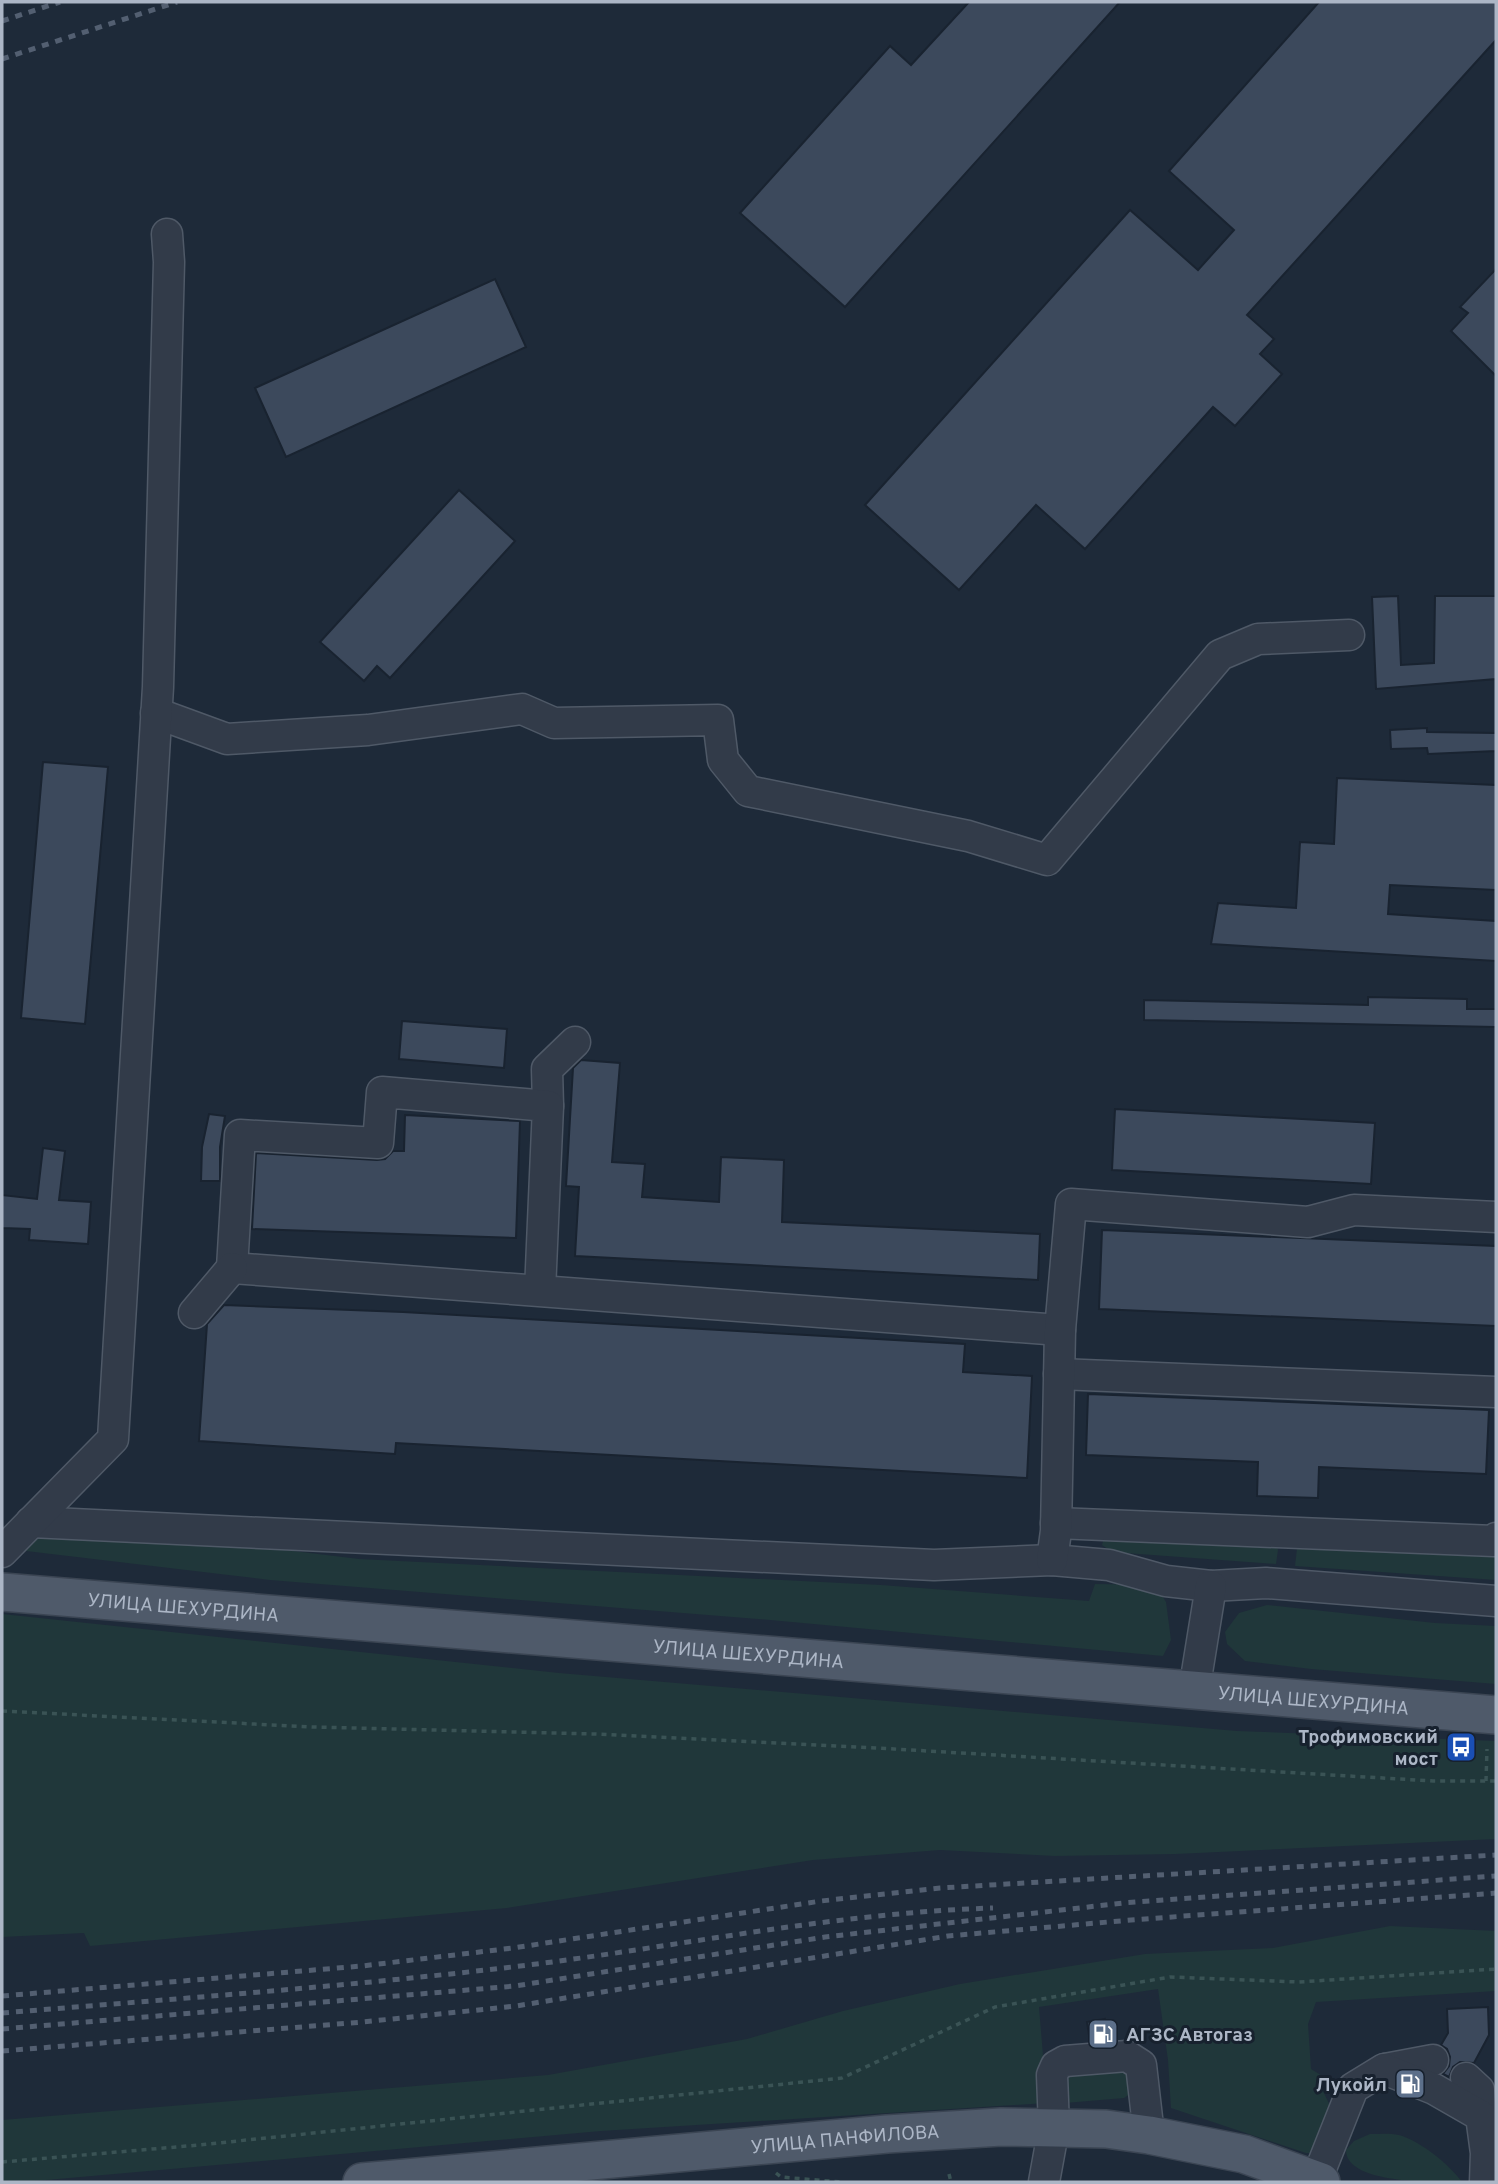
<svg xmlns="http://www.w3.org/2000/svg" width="1498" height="2184" font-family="Overpass,sans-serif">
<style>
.green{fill:#20373a}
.building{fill:#3c495c;stroke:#192330;stroke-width:2}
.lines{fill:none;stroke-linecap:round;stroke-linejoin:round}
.minor-casing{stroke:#4f5967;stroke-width:33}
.major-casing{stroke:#3b4553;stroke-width:40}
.path{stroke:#3a5355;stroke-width:3.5;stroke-dasharray:5 5;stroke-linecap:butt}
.minor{stroke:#323b49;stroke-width:30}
.major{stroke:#4f5a6a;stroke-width:37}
.rail{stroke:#535f71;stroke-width:5;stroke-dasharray:7 7;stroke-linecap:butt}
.labels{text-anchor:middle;stroke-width:6;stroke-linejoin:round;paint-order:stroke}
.street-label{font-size:19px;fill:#acb6c6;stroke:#17212e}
.poi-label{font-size:19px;font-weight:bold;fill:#acb6c6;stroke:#17212e;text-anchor:end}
</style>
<rect width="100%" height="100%" fill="#1e2a39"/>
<g class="green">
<polygon points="52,1522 359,1559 881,1585 1089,1601 1095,1584 1155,1585 1166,1602 1171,1640 1163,1656 770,1620 270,1580 26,1551"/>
<polygon points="1107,1527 1276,1542 1278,1550 1276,1564 1112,1552 1102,1545"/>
<polygon points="1298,1540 1496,1550 1496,1580 1295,1566"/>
<polygon points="1267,1605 1435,1623 1496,1626 1496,1684 1311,1669 1245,1661 1227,1644 1225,1632 1239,1613"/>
<polygon points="2,1614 559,1673 1237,1731 1496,1741 1496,1839 1176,1854 1055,1856 940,1850 813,1860 507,1908 90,1946 84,1933 2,1937"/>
<polygon points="1390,1926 1496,1931 1496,1991 1316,2002 1308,2024 1311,2069 1324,2077 1323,2091 1332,2110 1319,2153 1306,2153 1171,2108 1168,2060 1158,1989 1039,2007 1047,2103 601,2131 24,2182 2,2182 2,2120 548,2075 747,2039 843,2011 960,1984 1145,1954 1273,1948"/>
<polygon points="1128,2064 1130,2094 1124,2098 1065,2103 1061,2070"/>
<path d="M1370 2134C1379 2134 1390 2133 1399 2135 1420 2141 1449 2164 1462 2182 1432 2182 1346 2184 1346 2150L1354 2141Z"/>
</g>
<g class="building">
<polygon points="969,2 1120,2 845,307 740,213 890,46 911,65"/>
<polygon points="1319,2 1496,2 1496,40 1247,315 1274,339 1260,354 1282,374 1235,426 1213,407 1085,549 1036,505 959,590 865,505 1130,210 1198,270 1234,230 1169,171"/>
<polygon points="1496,269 1496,376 1451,331 1468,313 1460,307"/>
<polygon points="495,279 526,347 286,457 255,388"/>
<polygon points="459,490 515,541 390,678 377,666 364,681 320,642"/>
<polygon points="1398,596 1401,665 1434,663 1435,596 1496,596 1496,679 1376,689 1372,597"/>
<polygon points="1427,728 1427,732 1496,733 1496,751 1428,754 1427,748 1391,749 1390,730"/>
<polygon points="43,762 108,767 85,1024 21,1018"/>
<polygon points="1337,778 1496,785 1496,890 1390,885 1388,914 1496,921 1496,961 1211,944 1218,903 1296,908 1300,842 1334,844"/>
<polygon points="1368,997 1467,999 1467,1009 1496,1009 1496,1027 1144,1020 1144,1000 1368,1005"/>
<polygon points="402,1021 507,1029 504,1068 399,1059"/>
<polygon points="581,1060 620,1063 612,1162 645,1164 642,1197 719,1202 721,1157 784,1160 782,1222 1040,1234 1038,1280 575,1256 579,1187 566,1186 573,1068"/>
<polygon points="1115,1109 1375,1123 1371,1184 1112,1170"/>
<polygon points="209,1114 225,1116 220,1147 220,1181 201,1181 202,1147"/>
<polygon points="405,1115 520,1121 516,1238 252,1229 256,1153 377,1160 385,1159 393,1151 404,1151"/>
<polygon points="43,1148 65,1151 59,1200 91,1202 88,1244 29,1240 30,1229 2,1228 2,1195 37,1199"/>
<polygon points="1102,1230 1496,1246 1496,1326 1099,1309"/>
<polygon points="224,1305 403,1312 965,1344 963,1372 1032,1376 1027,1478 396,1443 395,1454 199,1441 207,1324"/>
<polygon points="1088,1394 1489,1410 1486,1474 1319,1467 1318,1498 1257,1496 1258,1462 1086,1455"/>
<polygon points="1488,2007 1489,2035 1474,2063 1460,2062 1453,2067 1449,2077 1443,2074 1449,2066 1450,2057 1447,2049 1441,2045 1448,2033 1447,2009"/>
<polygon points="1105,2019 1109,2040 1090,2041 1087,2022"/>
</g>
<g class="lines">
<g class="minor-casing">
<g id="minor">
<polyline points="156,713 227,739 368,730 522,709 554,723 718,720 723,760 748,791 968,836 1047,860 1220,655 1258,639 1349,635"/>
<polyline points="548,1106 547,1069 575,1042"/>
<polyline points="540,1291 548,1106 382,1092 378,1143 240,1135 232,1268 1060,1330"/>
<polyline points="194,1313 232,1268"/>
<polyline points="1059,1374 1496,1392"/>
<polyline points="31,1522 934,1565 1052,1560 1109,1565 1166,1581 1211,1586 1266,1583 1496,1601"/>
<polyline points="1056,1523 1494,1541 1496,1538"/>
<polyline points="2,1552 113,1439 158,687 169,262 167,234"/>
<polyline points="1052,1560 1056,1531 1060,1330 1071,1204 1308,1222 1354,1210 1496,1217"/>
<polyline points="1194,1691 1211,1586"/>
<polyline points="1385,2069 1433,2060"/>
<polyline points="1466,2078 1479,2090 1481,2116"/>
<polyline points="1316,2181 1353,2088 1384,2069 1434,2089 1481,2116 1486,2153 1485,2182"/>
<polyline points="1044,2182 1054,2127 1052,2075 1056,2066 1065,2061 1127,2056 1141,2065 1149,2135"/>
</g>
</g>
<g class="major-casing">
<g id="major">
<path id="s1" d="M2 1592 1496 1715"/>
<path id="s2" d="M362 2182 887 2134 1001 2127 1106 2129 1149 2135 1244 2154 1321 2182"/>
</g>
</g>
<g class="path">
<polyline points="2,1711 312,1727 596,1734 894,1749 1433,1781 1496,1781"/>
<polyline points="1486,1781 1487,1749"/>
<polyline points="2,2162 199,2145 842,2078 995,2007 1170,1977 1299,1982 1496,1969"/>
<polyline points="776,2173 781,2177 841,2182"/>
<polyline points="949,2174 951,2182"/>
</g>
<use href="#minor" class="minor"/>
<use href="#major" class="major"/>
<g class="rail">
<polyline points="2,21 60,2"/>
<polyline points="2,59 177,2"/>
<polyline points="2,1996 362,1966 513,1948 821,1901 940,1888 1496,1855"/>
<path d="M2 2013C172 1999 342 1987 512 1967 674 1948 830 1913 993 1908"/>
<polyline points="2,2029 515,1986 825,1937 1123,1903 1496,1876"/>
<polyline points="2,2051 363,2022 516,2006 948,1936 1131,1920 1496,1893"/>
</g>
</g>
<defs>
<g id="bus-square" transform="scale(1.575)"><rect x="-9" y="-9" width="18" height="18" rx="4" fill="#1a4fb4" stroke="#17212e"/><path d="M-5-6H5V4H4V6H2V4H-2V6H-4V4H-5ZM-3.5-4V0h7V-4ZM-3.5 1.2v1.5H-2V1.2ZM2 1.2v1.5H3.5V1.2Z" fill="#fff"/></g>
<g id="fuel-square" transform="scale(1.575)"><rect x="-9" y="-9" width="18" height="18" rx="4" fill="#5c6f8a" stroke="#17212e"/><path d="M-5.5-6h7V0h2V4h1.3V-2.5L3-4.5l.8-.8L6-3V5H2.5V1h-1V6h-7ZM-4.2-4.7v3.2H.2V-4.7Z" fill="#fff"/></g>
</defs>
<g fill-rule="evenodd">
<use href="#bus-square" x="1461" y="1747"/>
<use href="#fuel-square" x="1103" y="2034"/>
<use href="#fuel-square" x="1410" y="2084"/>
</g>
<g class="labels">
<g class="street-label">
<text dy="7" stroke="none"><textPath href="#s1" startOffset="182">УЛИЦА ШЕХУРДИНА</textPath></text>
<text dy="7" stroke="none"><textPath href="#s1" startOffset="749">УЛИЦА ШЕХУРДИНА</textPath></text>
<text dy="7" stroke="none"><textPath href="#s1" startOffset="1316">УЛИЦА ШЕХУРДИНА</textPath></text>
<text dy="7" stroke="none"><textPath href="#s2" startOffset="485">УЛИЦА ПАНФИЛОВА</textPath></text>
</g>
<g class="poi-label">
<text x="1438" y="1743">Трофимовский<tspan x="1438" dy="22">мост</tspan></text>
<text x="1126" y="2041" text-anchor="start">АГЗС Автогаз</text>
<text x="1387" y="2091">Лукойл</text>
</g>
</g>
<rect width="1498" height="2184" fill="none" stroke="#acb6c6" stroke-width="7"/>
</svg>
